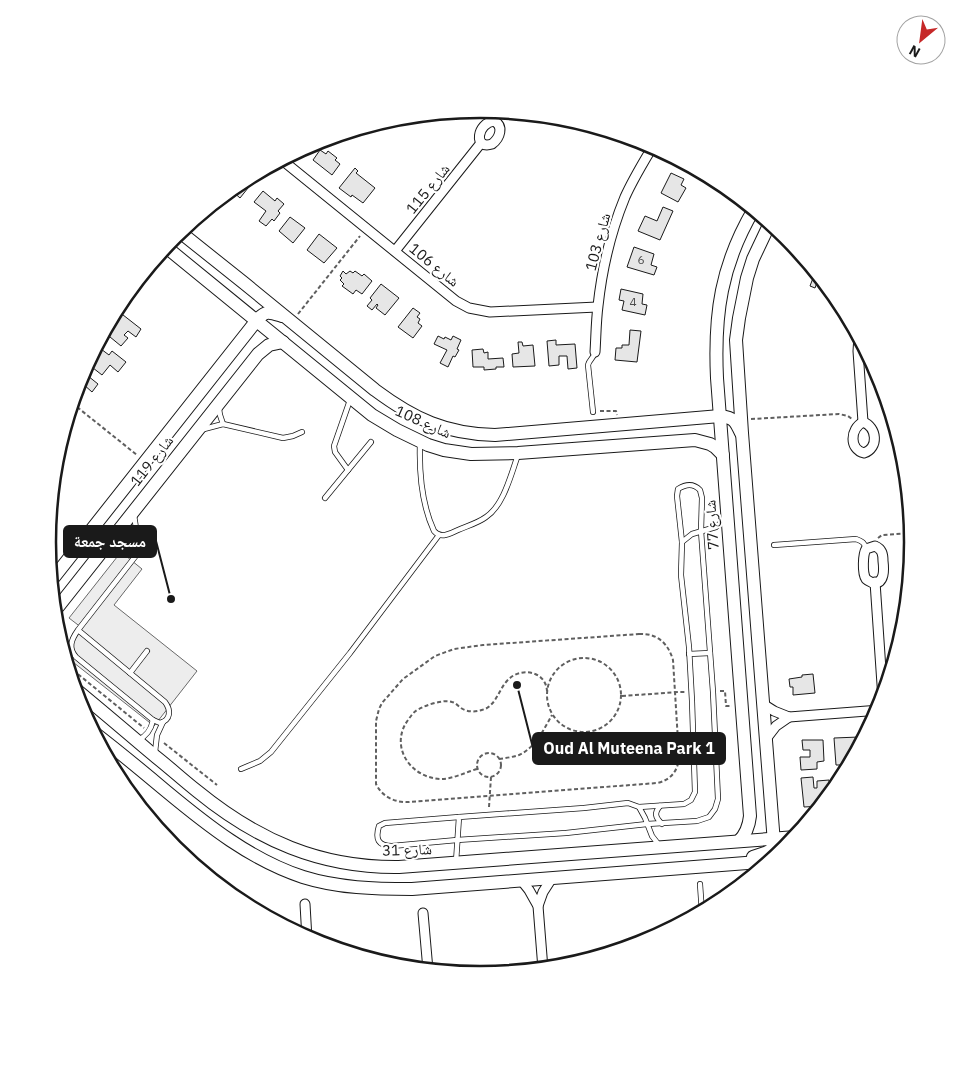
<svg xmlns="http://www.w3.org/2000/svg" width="961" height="1085" font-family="'IBM Plex Sans','Noto Naskh Arabic',sans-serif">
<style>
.built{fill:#ededed;stroke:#6a6a6a}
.building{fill:#e6e6e6;stroke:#1a1a1a}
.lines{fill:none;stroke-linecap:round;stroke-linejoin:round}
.lane-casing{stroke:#1a1a1a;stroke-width:6}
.street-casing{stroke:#1a1a1a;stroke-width:11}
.secondary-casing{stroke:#1a1a1a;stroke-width:14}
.path{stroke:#5f5f5f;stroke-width:2;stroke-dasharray:4 2.5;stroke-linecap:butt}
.lane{stroke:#fff;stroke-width:4.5}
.street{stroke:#fff;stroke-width:9}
.secondary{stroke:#fff;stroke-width:12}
.labels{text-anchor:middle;stroke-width:4;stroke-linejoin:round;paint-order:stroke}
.number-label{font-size:12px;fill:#4d4d4d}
.street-label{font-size:15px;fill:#1a1a1a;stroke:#fff}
.rim{fill:none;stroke:#1a1a1a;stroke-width:2.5}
.leader{fill:none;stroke:#1a1a1a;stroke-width:2}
.callout-dot{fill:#1a1a1a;stroke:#fff;stroke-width:2}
.callout{fill:#1a1a1a;stroke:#1a1a1a;stroke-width:2}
.callout-label{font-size:16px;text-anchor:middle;font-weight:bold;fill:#fff}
</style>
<rect width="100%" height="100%" fill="#fff"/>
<polygon class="built" points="121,552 142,569 114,605 197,671 154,726 64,655 63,651 82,628 69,618"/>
<g class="building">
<polygon points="320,150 326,154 328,151 337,158 335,160 340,164 332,175 313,160"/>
<polygon points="355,168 358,171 356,173 375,188 363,203 352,195 351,197 339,188"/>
<polygon points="671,173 684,179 681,185 686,188 678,202 661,193"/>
<polygon points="247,179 252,183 240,198 231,190 240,182"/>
<polygon points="263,191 275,201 277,198 284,204 278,211 280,213 274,221 272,219 266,226 259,221 266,211 254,202"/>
<polygon points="663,207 673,211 660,240 638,231 645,216 657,221"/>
<polygon points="290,217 305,228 293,243 279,231"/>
<polygon points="319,234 337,248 324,263 307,250"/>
<polygon points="634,247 654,254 651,265 657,267 654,275 627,267"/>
<polygon points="343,271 346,274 350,271 353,273 355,271 362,276 364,274 372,281 362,294 356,290 353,294 342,286 344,284 340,280 342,278 340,276"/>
<polygon points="813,278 818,280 815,288 810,286"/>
<polygon points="381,284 399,298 385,315 376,308 378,305 377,304 372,310 367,306 372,300 370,298"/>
<polygon points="621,289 643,294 642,304 647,305 645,315 622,310 624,301 619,300"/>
<polygon points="413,308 420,313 417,317 420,319 418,323 422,326 413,338 398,327"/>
<polygon points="118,311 141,329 136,337 128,331 124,335 128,338 121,346 104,332 107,327 110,329 116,322 112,318"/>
<polygon points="630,330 641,331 637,362 615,360 616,348 622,348 622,345 629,345"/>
<polygon points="438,336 444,339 445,337 451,340 453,336 461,340 457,349 459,350 455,357 453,356 448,367 440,363 447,350 434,344"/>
<polygon points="556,340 556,345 575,344 577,368 568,369 567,356 559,356 559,365 549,366 547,341"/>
<polygon points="518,342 522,342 523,346 533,345 535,366 513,367 512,354 519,353"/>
<polygon points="97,346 109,355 112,351 126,362 118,372 110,365 102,375 88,364"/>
<polygon points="483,349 484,353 488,352 488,359 503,358 504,367 496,367 496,369 484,370 484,367 473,367 472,350"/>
<polygon points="83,372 98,384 92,392 83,384 79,389 84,393 76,403 73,400"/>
<polygon points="813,674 815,693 793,695 793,687 790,687 789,679 802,677 802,675"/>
<polygon points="859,737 859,748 855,757 847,757 847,765 836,765 834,738"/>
<polygon points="802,740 823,740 824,761 817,762 817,769 801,770 800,757 810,757 810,750 803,750"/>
<polygon points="813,777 814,788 817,788 817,781 829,780 831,795 822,806 804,807 801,778"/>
</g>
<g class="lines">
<g class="lane-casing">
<g id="lane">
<polyline points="219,409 220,415 223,424"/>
<path d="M593 412 588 365C589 360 594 358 595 352"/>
<polyline points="204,429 223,424 283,438 293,436 302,432"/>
<path d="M420 443C419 473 421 503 434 531 441 539 449 534 458 530 467 526 478 523 486 517 504 505 511 474 518 455"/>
<polyline points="348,470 335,452 334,446 350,400"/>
<polyline points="325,498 371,442"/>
<polyline points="120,533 128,534 139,539"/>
<path d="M774 545 856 539C862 541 865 543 866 549"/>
<path d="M78 630 165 702C171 710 171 720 160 723L153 720 76 657C68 648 71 640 78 630L138 553 141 544 136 528 134 515"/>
<polyline points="689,654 710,653"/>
<polyline points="130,673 147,651"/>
<path d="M138 740C147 736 151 730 153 720"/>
<polyline points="155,752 157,735 163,722"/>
<polyline points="694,758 716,757"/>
<polyline points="241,769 260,761 271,752 350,653 439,535"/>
<path d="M660 806C654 813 655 817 662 824"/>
<polyline points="639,807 684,804 691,800 695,792 692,701 689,647 681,575 682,542 692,534 716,527 724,520"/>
<path d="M459 817 385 823 379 826C375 839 378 846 392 846L457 840 566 833 647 824 697 821 709 817 715 809 718 799 713 692 701 531 702 498 700 490C693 483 686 484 678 489L677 496 682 542"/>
<polyline points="456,862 459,817 584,808 628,803 639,807 645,818 652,836 659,845"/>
<polyline points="700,884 702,913"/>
</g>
</g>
<g class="street-casing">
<g id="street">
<path d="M494 121C504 126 500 138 492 144 473 150 477 123 494 121Z"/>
<polyline points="282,160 456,301 469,308 490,312 597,307"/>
<polyline points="395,251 481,143"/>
<polyline points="859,336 858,351 863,422"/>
<path d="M595 352C596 337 596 321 598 306 602 269 611 231 625 197 633 179 643 163 653 146"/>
<path d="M863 422C877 427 879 448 864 453 849 449 850 429 863 422Z"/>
<path d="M875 546C882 549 883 554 883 561 884 569 885 584 873 583 871 582 868 581 866 579 862 573 863 554 866 549Z"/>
<polyline points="875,582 883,699"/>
<polyline points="763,704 774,711 789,717 880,710"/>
<polyline points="766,739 776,726 789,717"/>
<polyline points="521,880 529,890 538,906 543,969"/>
<polyline points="305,904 307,939"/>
<polyline points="538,906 543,892 552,878"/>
<polyline points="423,913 428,970"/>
</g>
</g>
<g class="secondary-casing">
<g id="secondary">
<path d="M180 232 244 283 375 390C414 419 446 434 495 435L720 416C734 418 735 420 741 433"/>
<polyline points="166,247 372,415 397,430 428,445 444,450 471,454 518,453 695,440 710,444 715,447 723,455"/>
<path d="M51 581 257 320C266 310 269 312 282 316"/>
<polyline points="54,612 258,354 269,345 283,342"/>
<path d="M74 688C102 711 129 734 156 757 170 768 183 780 197 791 257 840 320 868 399 867L796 837"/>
<path d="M92 731C117 750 141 770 166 791 207 825 251 860 303 877 338 888 375 889 412 889L772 861"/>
<path d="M739 841C746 834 749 826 750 816L717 378C714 314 721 265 754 209"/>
<polyline points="753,857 765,853 771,850 774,843 742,433 736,340 739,318 747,278 753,259 770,223"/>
</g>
</g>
<g class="path">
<polyline points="298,314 360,236"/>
<polyline points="72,403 137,455"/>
<polyline points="600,411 616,411 617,415"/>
<polyline points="751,419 839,414 848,416 852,419"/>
<polyline points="878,538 882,535 913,533"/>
<path d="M639 634C657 633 668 643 673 660L679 757C678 771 671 780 657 783L409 802C396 803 382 797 376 784V721L379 709 382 703 403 679 435 656 454 649 483 645Z"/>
<circle cx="584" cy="695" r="37"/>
<polyline points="68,666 144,728"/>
<polyline points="720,691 725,691 726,706 732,706"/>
<polyline points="622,696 679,692 686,692"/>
<polyline points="164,743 217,785"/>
<circle cx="489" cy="765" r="12"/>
<path d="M499 759C506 758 513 757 519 755 535 748 544 729 552 715"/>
<path d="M477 769C466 772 453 779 441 779 410 778 389 746 408 720 411 716 414 711 419 709 426 705 444 699 452 702 456 703 458 706 461 708 468 713 479 712 487 708 498 701 500 686 510 678 523 667 546 672 547 691"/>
<polyline points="489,807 491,777"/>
</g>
<use href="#lane" class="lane"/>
<use href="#street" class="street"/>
<use href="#secondary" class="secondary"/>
</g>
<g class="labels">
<g class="number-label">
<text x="641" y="264">6</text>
<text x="633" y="306">4</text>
</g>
<g class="street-label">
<text transform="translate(428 189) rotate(-51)" y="5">شارع 115</text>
<text transform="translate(598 242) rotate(-75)" y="5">شارع 103</text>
<text transform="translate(434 265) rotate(39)" y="5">شارع 106</text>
<text transform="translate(423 422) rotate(24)" y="5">شارع 108</text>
<text transform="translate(152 461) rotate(-52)" y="5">شارع 119</text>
<text transform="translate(712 525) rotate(-94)" y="5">شارع 77</text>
<text transform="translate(407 850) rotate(-2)" y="5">شارع 31</text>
</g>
</g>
<path d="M0 0H961V1085H0ZM56 542a424 424 0 1 1 848 0a424 424 0 1 1-848 0Z" fill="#fff" fill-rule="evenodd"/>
<path class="rim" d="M56 542a424 424 0 1 1 848 0a424 424 0 1 1-848 0Z"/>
<path class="leader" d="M171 599L156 541M517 685L533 748"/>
<g class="callout-dot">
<circle cx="171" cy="599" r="5"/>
<circle cx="517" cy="685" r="5"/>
</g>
<g class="callout">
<rect x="64" y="526" width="92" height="31" rx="5"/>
<rect x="533" y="733" width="192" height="31" rx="5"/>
</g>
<g class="callout-label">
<text x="110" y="547">مسجد جمعة</text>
<text x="629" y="754">Oud Al Muteena Park 1</text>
</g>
<g transform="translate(921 40) rotate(209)"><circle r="24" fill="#ffffff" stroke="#a3a3a3"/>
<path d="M0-4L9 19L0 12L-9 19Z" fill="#c62828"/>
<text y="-8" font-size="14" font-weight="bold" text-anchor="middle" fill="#1a1a1a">N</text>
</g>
</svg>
